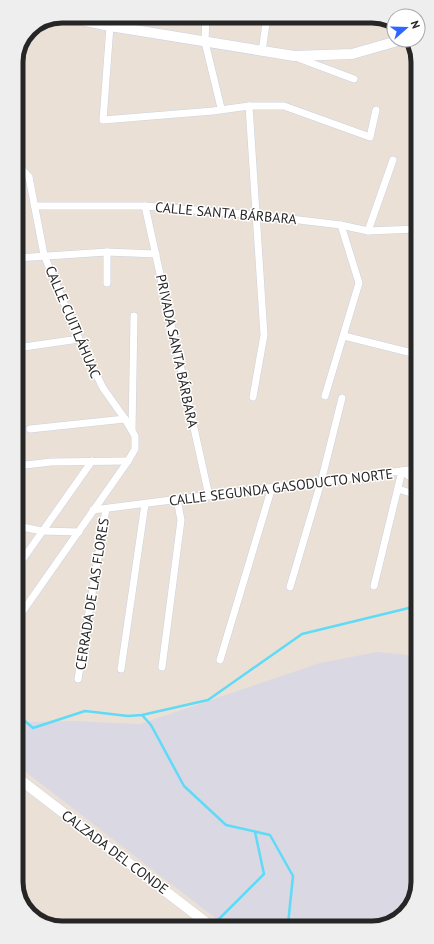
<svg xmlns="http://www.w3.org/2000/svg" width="434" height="944" font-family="'PT Sans',sans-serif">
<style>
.industrial{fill:#dad8e2}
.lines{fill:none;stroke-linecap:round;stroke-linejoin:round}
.stream{stroke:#5fdaf7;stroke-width:2.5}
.street-casing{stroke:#cbd1e1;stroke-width:8}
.secondary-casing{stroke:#cbd1e1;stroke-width:11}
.street{stroke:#fff;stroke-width:7}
.secondary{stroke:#fff;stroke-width:10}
.labels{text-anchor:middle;stroke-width:3;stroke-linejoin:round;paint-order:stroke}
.street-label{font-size:14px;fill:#262626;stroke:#fff}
.rim{fill:none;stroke:#262626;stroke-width:5}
</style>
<rect width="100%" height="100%" fill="#ebe0d6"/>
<polygon class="industrial" points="377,652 417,656 418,882 409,910 387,925 227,927 18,766 18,715 24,722 72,721 140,724 320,663"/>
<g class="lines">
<g class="stream">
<polyline points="18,715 33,728 85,711 128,716 142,715 208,700 302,634 417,606"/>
<polyline points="142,715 151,725 184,786 226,825 270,835 293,876 288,924 298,926"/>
<polyline points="218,920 264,874 255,832"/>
</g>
<g class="street-casing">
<g id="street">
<polyline points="206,16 205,42 221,108"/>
<polyline points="110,26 103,120 213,111 249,106 284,106 370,137 376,110"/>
<polyline points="262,52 267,16"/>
<polyline points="298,58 354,79"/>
<polyline points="249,106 264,335 253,397"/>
<polyline points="16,163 29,177 44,255 79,339 103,388 125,419 135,436 135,449 128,461 18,618"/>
<polyline points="35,206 145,206 257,215 341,225 368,231 416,229"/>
<polyline points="145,206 209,496"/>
<polyline points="368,231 393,160"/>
<polyline points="107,252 107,283"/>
<polyline points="17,258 107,252 156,254"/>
<polyline points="344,336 416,354"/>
<polyline points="17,348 79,339"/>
<polyline points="325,396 359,283 341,225"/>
<polyline points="30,429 125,419"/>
<polyline points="132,430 134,316"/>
<polyline points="17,466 51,462 128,461"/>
<polyline points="398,489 417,495"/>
<polyline points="93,510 417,469"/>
<polyline points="17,526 42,531 79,532"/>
<polyline points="416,531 417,529"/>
<polyline points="18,566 92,461"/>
<polyline points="374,586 402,471 417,482"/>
<polyline points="290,587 321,482 342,398"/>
<polyline points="220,660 272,487"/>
<polyline points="162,667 181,520 177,499"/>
<polyline points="121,669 145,504"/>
<polyline points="78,679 106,509"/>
</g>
</g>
<g class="secondary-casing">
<g id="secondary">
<polyline points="62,16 110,26 294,56 352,54 401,40"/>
<polyline points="18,778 212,927"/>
</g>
</g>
<use href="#street" class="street"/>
<use href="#secondary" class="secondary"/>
</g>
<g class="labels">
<g class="street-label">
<text transform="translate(226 213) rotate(5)" y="5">CALLE SANTA BÁRBARA</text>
<text transform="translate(73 322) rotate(67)" y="5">CALLE CUITLÁHUAC</text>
<text transform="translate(177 351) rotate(78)" y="5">PRIVADA SANTA BÁRBARA</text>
<text transform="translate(281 487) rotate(-7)" y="5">CALLE SEGUNDA GASODUCTO NORTE</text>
<text transform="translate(92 594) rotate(-81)" y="5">CERRADA DE LAS FLORES</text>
<text transform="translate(115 852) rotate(37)" y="5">CALZADA DEL CONDE</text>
</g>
</g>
<path d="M0 0H434V944H0ZM62 23H372A39 39 0 0 1 411 62V882A39 39 0 0 1 372 921H62A39 39 0 0 1 23 882V62A39 39 0 0 1 62 23Z" fill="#eee" fill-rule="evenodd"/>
<path class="rim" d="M62 23H372A39 39 0 0 1 411 62V882A39 39 0 0 1 372 921H62A39 39 0 0 1 23 882V62A39 39 0 0 1 62 23Z"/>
<g transform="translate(406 28) rotate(70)"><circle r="19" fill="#ffffff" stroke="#a8a8a8"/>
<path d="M0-3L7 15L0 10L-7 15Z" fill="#2f66ff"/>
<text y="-6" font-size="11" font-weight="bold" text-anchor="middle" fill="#262626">N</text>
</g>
</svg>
